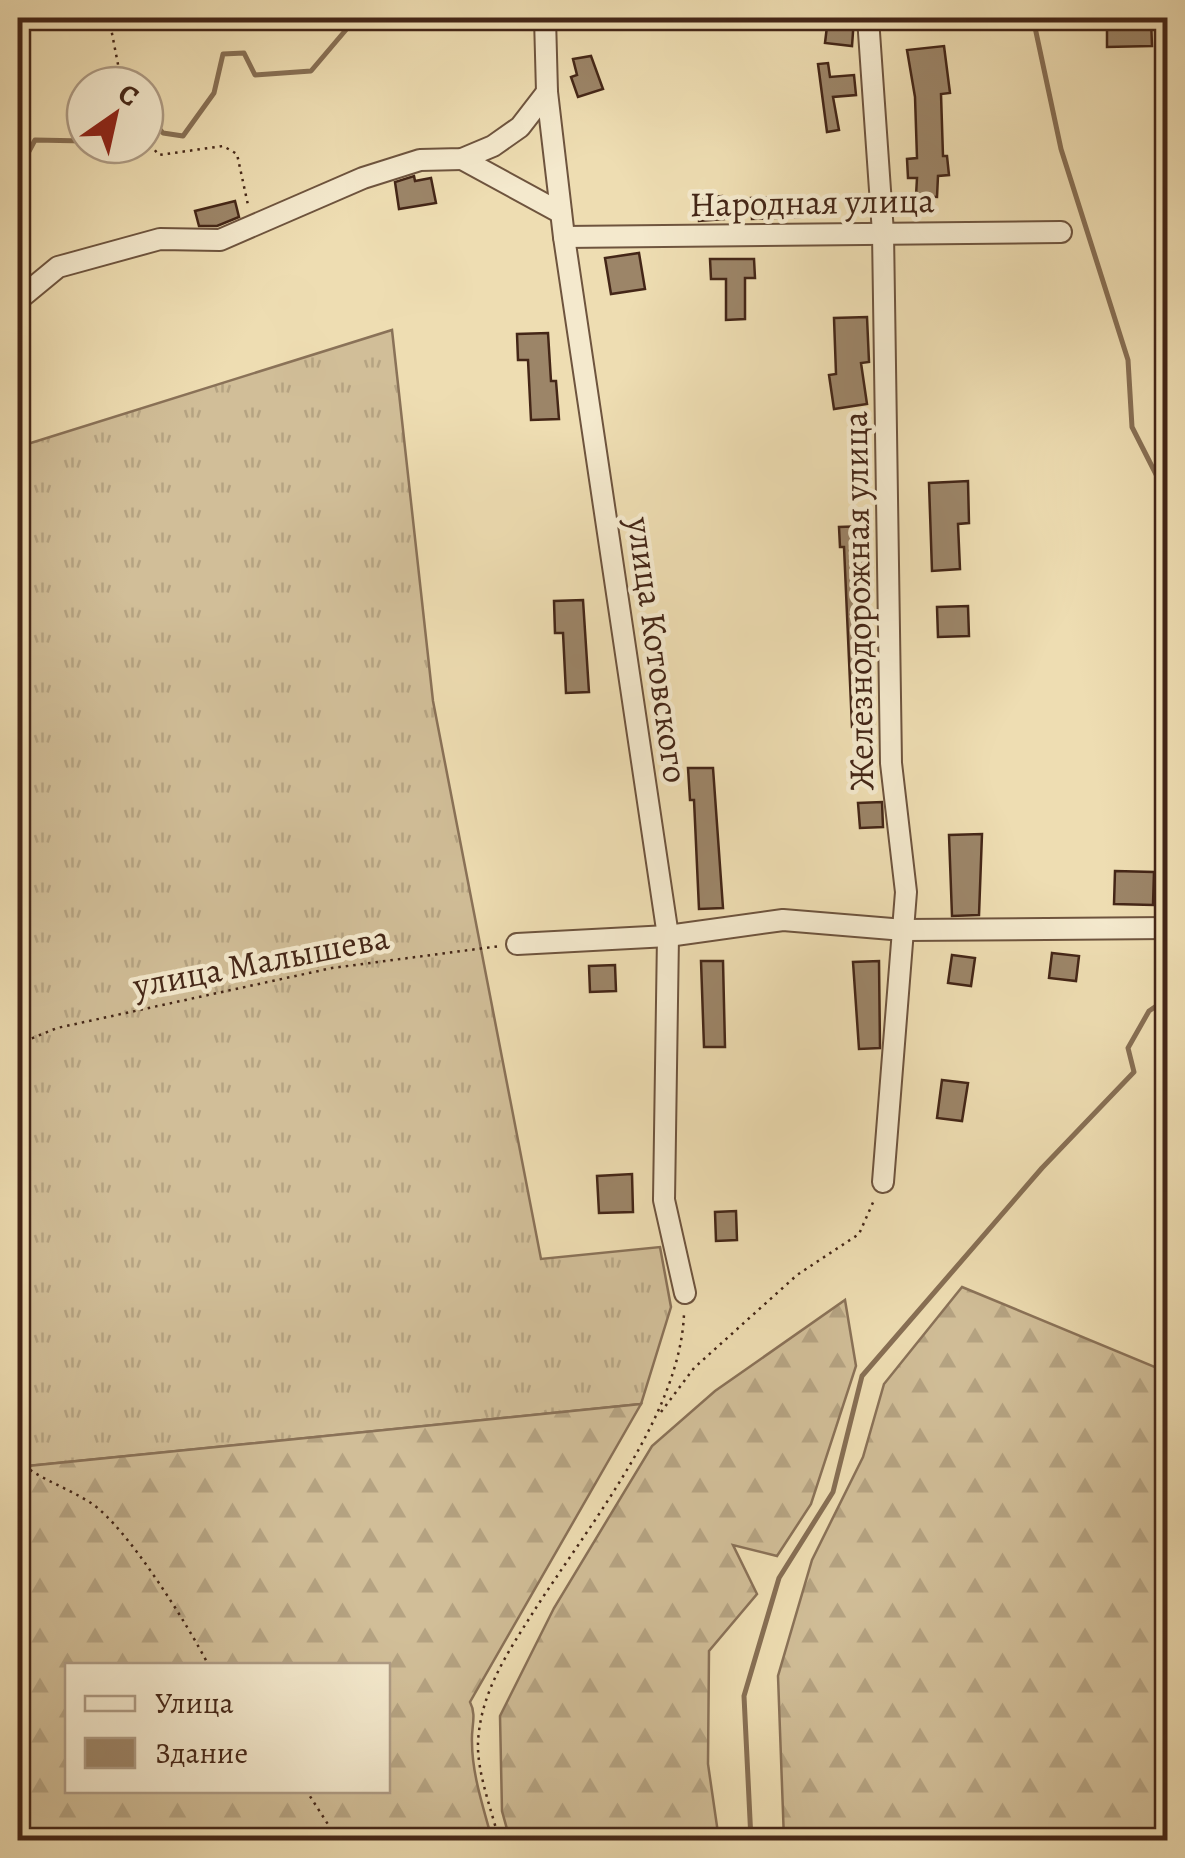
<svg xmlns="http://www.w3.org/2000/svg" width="1185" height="1858" font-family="Alegreya,serif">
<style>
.grass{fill:url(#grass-tufts);stroke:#8a7258;stroke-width:2.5}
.forest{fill:url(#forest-firs);stroke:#8a7258;stroke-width:2.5;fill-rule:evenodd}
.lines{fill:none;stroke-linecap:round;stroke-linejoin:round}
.stream{stroke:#876f54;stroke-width:5}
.building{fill:#9c8568;stroke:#442617;stroke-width:2.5}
.minor-casing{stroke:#6e543e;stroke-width:24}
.path{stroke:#442617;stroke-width:2.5;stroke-dasharray:2.5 5;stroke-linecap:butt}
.minor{stroke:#f4e9cd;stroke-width:20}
.labels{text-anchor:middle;stroke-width:9;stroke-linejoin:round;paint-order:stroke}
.street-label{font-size:35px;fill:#442617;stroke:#f4e9cd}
</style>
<defs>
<pattern id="grass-tufts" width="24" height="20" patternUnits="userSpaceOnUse" patternTransform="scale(2.5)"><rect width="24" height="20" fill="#d1be98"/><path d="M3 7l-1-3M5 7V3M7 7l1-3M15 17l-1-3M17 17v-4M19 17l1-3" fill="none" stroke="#b5a382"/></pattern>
<pattern id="forest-firs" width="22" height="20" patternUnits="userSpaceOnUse" patternTransform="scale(2.5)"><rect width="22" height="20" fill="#d1be98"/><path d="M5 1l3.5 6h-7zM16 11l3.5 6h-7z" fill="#b5a382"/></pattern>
</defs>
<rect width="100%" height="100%" fill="#eeddb2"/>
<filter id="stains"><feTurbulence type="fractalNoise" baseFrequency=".002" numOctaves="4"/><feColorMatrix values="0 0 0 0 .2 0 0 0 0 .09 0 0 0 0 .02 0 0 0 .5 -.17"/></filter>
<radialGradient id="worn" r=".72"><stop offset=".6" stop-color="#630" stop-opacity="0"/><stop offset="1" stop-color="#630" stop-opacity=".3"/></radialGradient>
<polygon class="grass" points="392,330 433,701 541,1259 660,1247 671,1307 641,1404 18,1467 18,447"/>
<g class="forest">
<polygon points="962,1287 1167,1372 1167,1840 784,1840 778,1676 812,1560 863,1457 884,1384"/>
<polygon points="845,1300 856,1366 811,1504 777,1556 733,1545 757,1594 709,1651 708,1764 719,1840 510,1840 502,1811 500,1716 554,1608 652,1446 715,1391"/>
<path d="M641 1404 470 1702C477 1715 471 1728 472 1742 472 1775 484 1809 492 1840H18V1467ZM68 1666H388V1790H68Z"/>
</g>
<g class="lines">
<g class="stream">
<polyline points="1033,18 1061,149 1128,360 1132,427 1168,498"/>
<polyline points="145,120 152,120 163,133 183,136 214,93 223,54 244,53 255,75 311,71 356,18"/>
<polyline points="89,145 92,145"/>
<polyline points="18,158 27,155 35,140 85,141"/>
<polyline points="751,1840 744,1696 779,1578 833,1492 862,1376 1042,1168 1134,1072 1128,1048 1149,1011 1168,998"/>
</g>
</g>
<g class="building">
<polygon points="828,18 854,18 852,46 825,43"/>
<polygon points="1151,18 1152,46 1107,47 1107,19"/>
<polygon points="944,46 950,93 941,94 943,156 947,156 949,175 938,176 937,197 916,196 917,178 908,178 907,159 917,158 915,97 907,50"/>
<polygon points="591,56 603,89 578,97 571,77 577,75 573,59"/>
<polygon points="828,63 830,77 854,75 856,95 833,97 839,130 827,132 818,64"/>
<polygon points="414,176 415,181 431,178 436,203 399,209 395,182"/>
<polygon points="722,196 724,219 699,221 698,198"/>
<polygon points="799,196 800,217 752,219 751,198"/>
<polygon points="235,201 239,217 217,226 199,226 195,211"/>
<polygon points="639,253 645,289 611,294 605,258"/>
<polygon points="710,259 754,259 755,278 745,278 745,319 726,320 726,279 711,279"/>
<polygon points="867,317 869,362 861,363 867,404 834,409 829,375 836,374 834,318"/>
<polygon points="548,333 551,381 556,381 559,419 531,420 528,360 518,360 517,334"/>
<polygon points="968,481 969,523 958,524 960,569 932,571 929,483"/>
<polygon points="867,526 871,566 867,566 866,622 874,726 852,727 844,547 840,547 839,527"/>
<polygon points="583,600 589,692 566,693 563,633 555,633 554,601"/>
<polygon points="968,606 969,636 938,637 937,607"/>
<polygon points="688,768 713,768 723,908 699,909 694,800 690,800"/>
<polygon points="882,802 883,827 860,828 858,803"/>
<polygon points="982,834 979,915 952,916 949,835"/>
<polygon points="1115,871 1154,872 1153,905 1114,904"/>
<polygon points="1052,953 1079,956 1076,981 1049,978"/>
<polygon points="952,955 975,958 971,986 948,983"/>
<polygon points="701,961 723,961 725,1047 704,1047"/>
<polygon points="879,961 880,1048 859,1049 853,962"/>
<polygon points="615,965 616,991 590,992 589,966"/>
<polygon points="942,1080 968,1083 962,1121 937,1118"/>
<polygon points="632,1174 633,1212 599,1213 597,1176"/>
<polygon points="736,1211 737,1240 716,1241 715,1212"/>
</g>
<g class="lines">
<g class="minor-casing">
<g id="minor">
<polyline points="545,18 547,92 564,237 668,936 664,1200 685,1293"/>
<polyline points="868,18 883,233 891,763 906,892 883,1182"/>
<polyline points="462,159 561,213"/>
<polyline points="564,237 1061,232"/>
<polyline points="18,300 58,267 160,239 220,240 363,178 420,160 462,159 493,146 520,127 547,92"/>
<polyline points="517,944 668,936 783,920 904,930 1168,928"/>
</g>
</g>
<g class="path">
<polyline points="109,18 122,85"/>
<polyline points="145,139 159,155 223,146 237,154 248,205"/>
<polyline points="18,1044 57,1028 332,968 500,946"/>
<polyline points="661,1412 694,1368 797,1275 859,1234 875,1198"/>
<path d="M18 1461C41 1480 66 1487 91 1503 127 1527 188 1625 209 1666"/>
<polyline points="306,1790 338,1840"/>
<path d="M499 1840C492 1811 477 1773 478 1743 480 1693 508 1652 534 1611 588 1526 680 1415 684 1314"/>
</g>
<use href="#minor" class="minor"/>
</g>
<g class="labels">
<g class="street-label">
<text transform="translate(812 202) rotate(-1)" y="12">Народная улица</text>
<text transform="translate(858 601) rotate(-91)" y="12">Железнодорожная улица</text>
<text transform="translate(658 650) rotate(82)" y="12">улица Котовского</text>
<text transform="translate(261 961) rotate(-11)" y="12">улица Малышева</text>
</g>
</g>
<rect width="1185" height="1858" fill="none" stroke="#eeddb2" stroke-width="60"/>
<rect x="20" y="20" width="1145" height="1818" fill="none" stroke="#442617" stroke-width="5"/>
<rect x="30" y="30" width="1125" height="1798" fill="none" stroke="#442617" stroke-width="2.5"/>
<rect x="65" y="1663" width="325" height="130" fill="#f4e9cd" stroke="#ae9b84" stroke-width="2.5"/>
<rect x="85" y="1696" width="50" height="15" fill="#f4e9cd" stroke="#ae9b84" stroke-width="2.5"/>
<text x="155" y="1713" font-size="30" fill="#442617">Улица</text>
<rect x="85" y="1738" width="50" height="30" fill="#9c8568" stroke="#ae9b84" stroke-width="2.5"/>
<text x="155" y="1763" font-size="30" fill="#442617">Здание</text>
<g transform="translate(115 115) rotate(34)"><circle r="48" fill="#f4e9cd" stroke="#ae9b84" stroke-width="2.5"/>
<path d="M0-8L18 38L0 25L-18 38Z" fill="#8f2418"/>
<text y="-15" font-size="28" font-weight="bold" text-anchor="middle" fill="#442617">С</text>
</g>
<rect width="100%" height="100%" filter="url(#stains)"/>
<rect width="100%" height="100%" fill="url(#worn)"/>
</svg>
